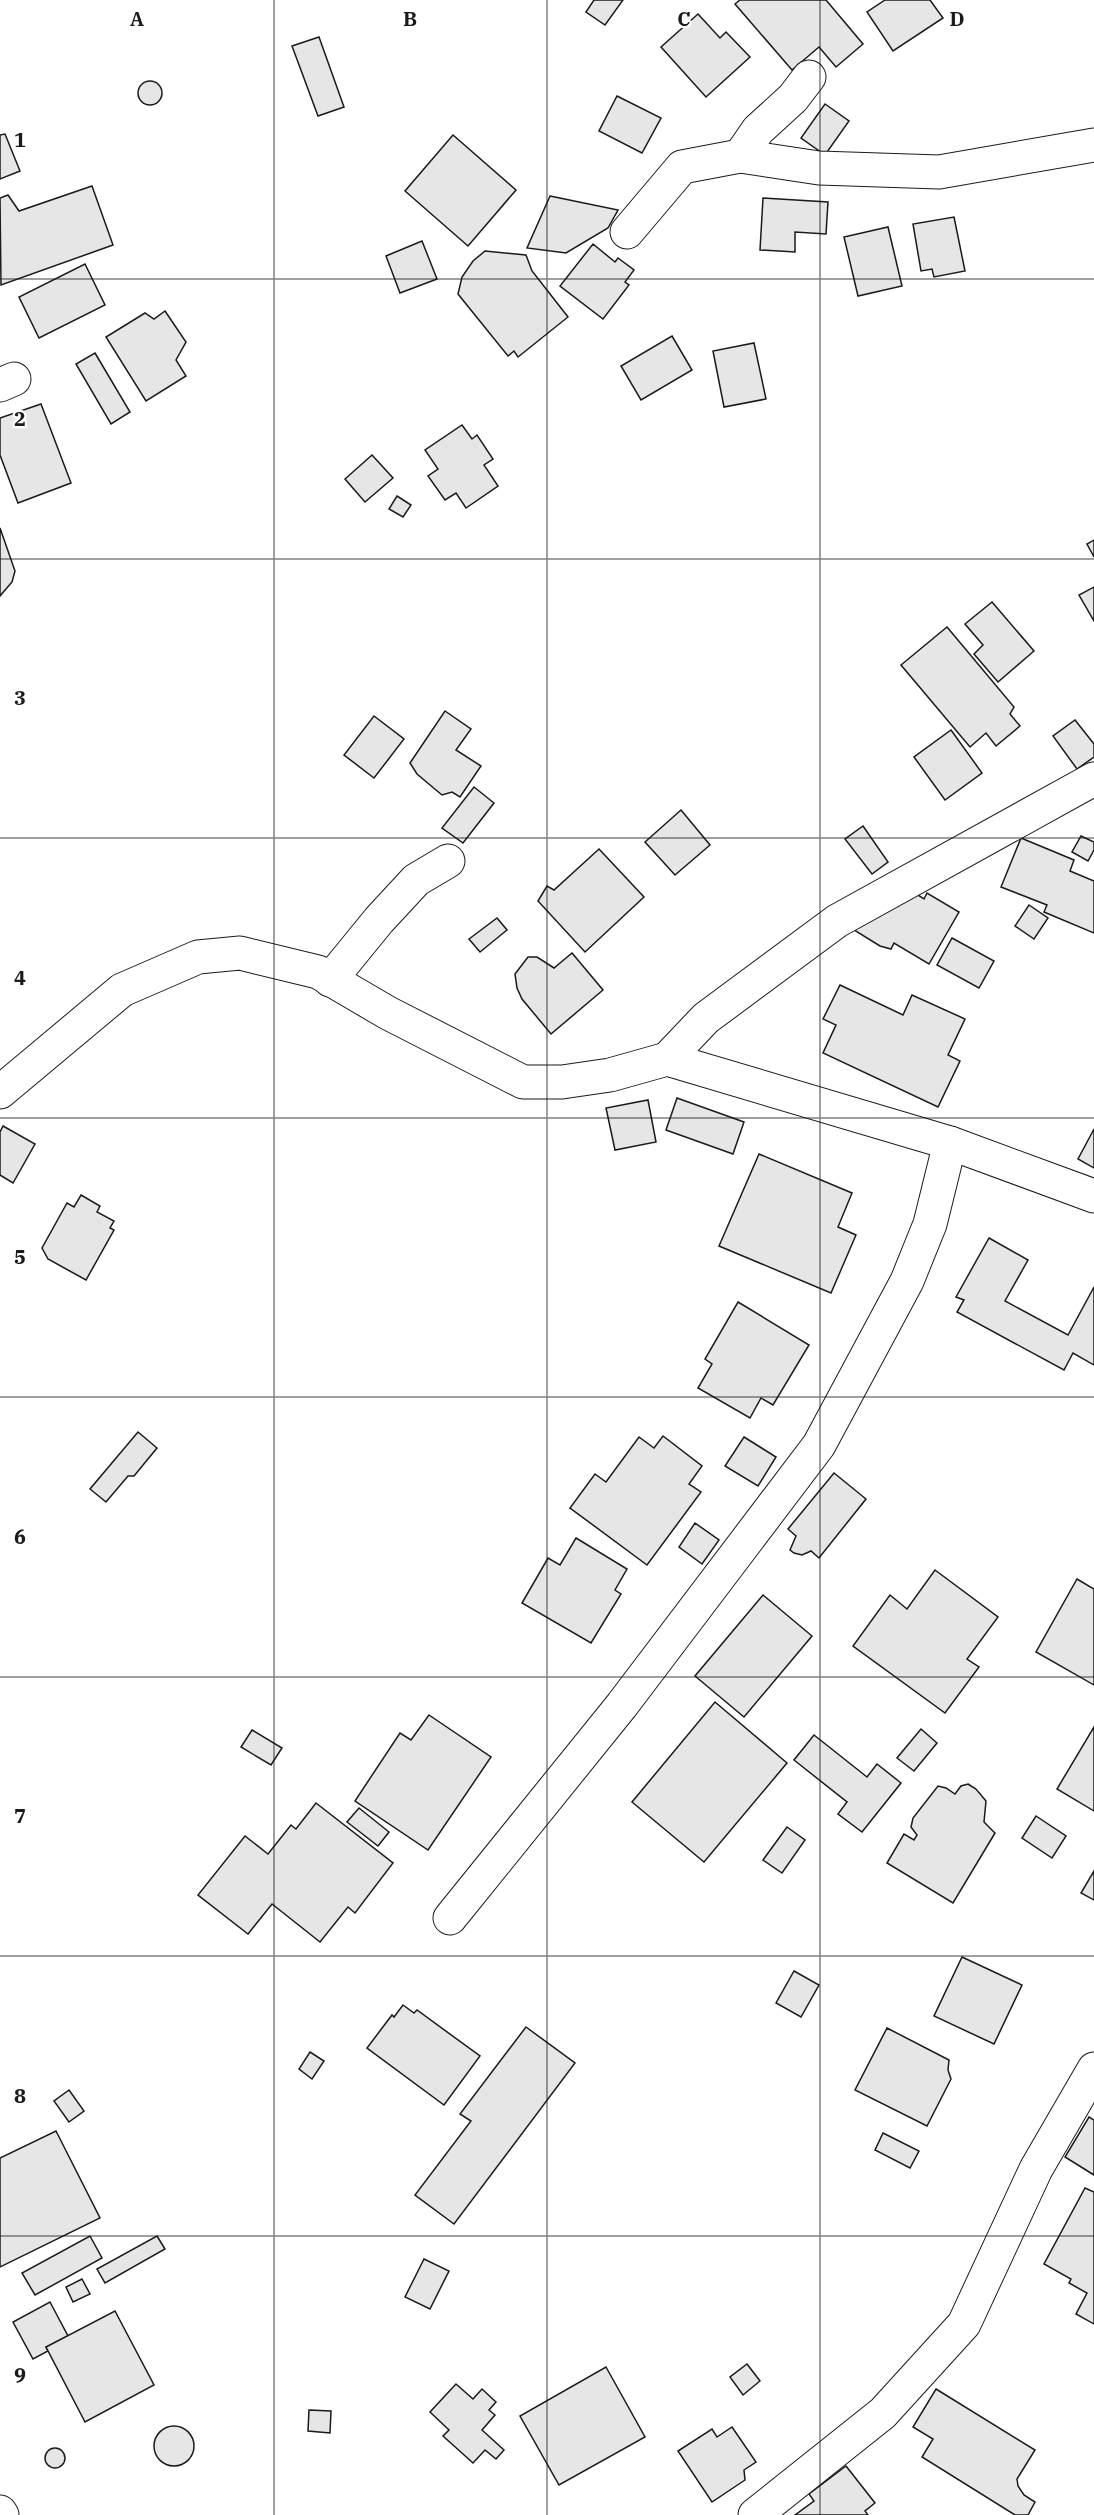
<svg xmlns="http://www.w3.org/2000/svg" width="1094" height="2515" font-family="'IBM Plex Serif',serif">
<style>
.building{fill:#e6e6e6;stroke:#1a1a1a;stroke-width:1.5}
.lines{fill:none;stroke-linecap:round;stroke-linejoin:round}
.minor-casing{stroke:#1a1a1a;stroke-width:35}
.minor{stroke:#fff;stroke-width:33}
.grid{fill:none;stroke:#1a1a1a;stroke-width:1.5;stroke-opacity:0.55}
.grid-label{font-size:20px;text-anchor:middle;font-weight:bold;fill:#1a1a1a;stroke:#fff;stroke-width:4.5;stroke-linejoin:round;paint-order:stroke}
</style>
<rect width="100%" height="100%" fill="#fff"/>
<g class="building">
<polygon points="594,0 623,0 605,25 586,12"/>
<polygon points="740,0 826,0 863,44 836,67 819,47 792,70 735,4"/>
<polygon points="885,0 930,0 943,18 893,51 867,12"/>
<polygon points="698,14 720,38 726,32 750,57 706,97 661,47"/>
<polygon points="319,37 344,107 318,116 292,46"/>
<circle cx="150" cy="93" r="12"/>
<polygon points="617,96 661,118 642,153 599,131"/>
<polygon points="825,104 849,121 825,155 801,138"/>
<polygon points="5,134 20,171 0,179 0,135"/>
<polygon points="453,135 516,190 468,246 405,191"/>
<polygon points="92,186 113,245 1,285 0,198 8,195 19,211"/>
<polygon points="550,196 618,210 608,228 566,253 527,248"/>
<polygon points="763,198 828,202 826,234 795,232 795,252 760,250"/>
<polygon points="954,217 965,271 934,277 932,269 921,271 913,224"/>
<polygon points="888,227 902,286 858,296 844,237"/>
<polygon points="422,241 437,279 400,293 386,256"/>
<polygon points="593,244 615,262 618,258 634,270 625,282 629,285 603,319 560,286"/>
<polygon points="485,251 526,255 532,271 568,317 518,357 514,351 508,356 458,294 462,277 473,261"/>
<polygon points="85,264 105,305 39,338 19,297"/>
<polygon points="165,311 186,342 176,360 186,376 146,401 106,337 145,313 154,319"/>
<polygon points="672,336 692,370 641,400 621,366"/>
<polygon points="754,343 766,399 724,407 713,351"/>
<polygon points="95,353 130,412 111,424 76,364"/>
<polygon points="41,404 71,483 18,503 0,455 0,418"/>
<polygon points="462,425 472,439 477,435 493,459 484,465 498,486 466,508 456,493 445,500 428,476 438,469 425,450"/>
<polygon points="372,455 393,478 365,502 345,479"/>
<polygon points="397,496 411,505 403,517 389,509"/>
<polygon points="0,528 15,571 12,582 0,596"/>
<polygon points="1094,540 1094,557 1087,544"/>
<polygon points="1094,587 1094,621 1079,595"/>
<polygon points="992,602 1034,651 998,682 974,654 983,645 965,624"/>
<polygon points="947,627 1014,707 1010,714 1020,726 996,746 986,733 970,747 901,665"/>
<polygon points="445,711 471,729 456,750 481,766 460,797 452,792 442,795 417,774 410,763"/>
<polygon points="374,716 404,739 374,778 344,755"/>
<polygon points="1075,720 1094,744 1094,757 1077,769 1053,736"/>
<polygon points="951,730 982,773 945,800 914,757"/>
<polygon points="474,787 494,803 463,843 442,828"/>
<polygon points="681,810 710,845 675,875 645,842"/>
<polygon points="863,826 888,862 872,874 845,839"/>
<polygon points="1081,836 1094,842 1094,850 1088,861 1072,852"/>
<polygon points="1021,838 1074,860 1070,871 1094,881 1094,933 1044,912 1047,905 1001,887"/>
<polygon points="599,849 644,897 585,952 538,901 547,886 554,890"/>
<polygon points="907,888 924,899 927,893 959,912 929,964 894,943 891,949 880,946 854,930"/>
<polygon points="1029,905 1048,918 1034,939 1015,926"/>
<polygon points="497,918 507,930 480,952 469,939"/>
<polygon points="952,938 994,961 979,988 937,965"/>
<polygon points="572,953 603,990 551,1034 522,999 517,988 515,974 528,957 537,957 554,968"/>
<polygon points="840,985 903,1015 912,995 965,1019 948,1055 960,1061 938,1107 823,1053 836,1025 823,1019"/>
<polygon points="677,1098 744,1122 733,1154 666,1130"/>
<polygon points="648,1100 656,1142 615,1150 606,1108"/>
<polygon points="3,1126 35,1144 13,1183 0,1175 0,1132"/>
<polygon points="1094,1129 1094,1168 1078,1159"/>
<polygon points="759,1154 852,1193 838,1227 856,1235 831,1293 719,1246"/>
<polygon points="81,1195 100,1206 97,1212 114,1221 110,1228 114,1230 86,1280 48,1259 42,1248 67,1203 74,1207"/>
<polygon points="989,1238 1028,1260 1005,1301 1068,1335 1094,1287 1094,1365 1073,1353 1064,1370 957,1312 964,1300 956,1297"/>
<polygon points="738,1302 809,1345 773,1405 761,1398 750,1418 698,1388 712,1364 705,1359"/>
<polygon points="138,1432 157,1448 134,1476 128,1476 106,1502 90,1489"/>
<polygon points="663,1436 702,1466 689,1484 701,1492 647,1565 570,1508 595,1474 606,1482 639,1437 654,1448"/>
<polygon points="744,1437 776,1457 758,1486 725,1466"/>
<polygon points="834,1473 866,1499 819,1558 811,1551 802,1555 794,1553 790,1550 796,1536 788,1529"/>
<polygon points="695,1523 719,1540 702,1564 679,1547"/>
<polygon points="576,1538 627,1569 615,1590 621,1594 591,1643 522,1603 548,1558 560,1565"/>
<polygon points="935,1570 998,1617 967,1659 979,1667 945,1713 853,1646 890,1595 907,1609"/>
<polygon points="1077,1579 1094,1589 1094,1685 1036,1652"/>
<polygon points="763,1595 812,1636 744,1717 695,1676"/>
<polygon points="715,1702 787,1763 704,1862 632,1802"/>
<polygon points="429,1715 491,1757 428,1850 355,1801 400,1733 411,1740"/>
<polygon points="1094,1727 1094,1811 1057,1789"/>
<polygon points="921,1729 937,1743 914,1771 897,1758"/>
<polygon points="252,1730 282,1748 271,1765 241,1747"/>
<polygon points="814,1735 867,1777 877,1764 901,1783 862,1832 838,1814 847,1802 794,1760"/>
<polygon points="968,1784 976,1789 986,1801 984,1822 995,1833 953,1903 887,1863 904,1834 914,1840 917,1835 911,1827 913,1818 938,1786 946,1788 955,1794 961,1786"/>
<polygon points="316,1803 393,1863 355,1913 348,1907 320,1942 272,1904 248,1934 198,1895 245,1836 268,1854 291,1825 296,1829"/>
<polygon points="359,1808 389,1832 378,1846 347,1822"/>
<polygon points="1036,1816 1066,1836 1052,1858 1022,1838"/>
<polygon points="787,1827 805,1840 782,1873 763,1860"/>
<polygon points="1094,1871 1094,1900 1081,1893"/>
<polygon points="962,1957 1022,1985 994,2044 934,2016"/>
<polygon points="794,1971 819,1985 801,2017 776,2003"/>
<polygon points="403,2005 414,2013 417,2010 480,2056 444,2105 367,2048 392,2015 394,2017"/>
<polygon points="526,2027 575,2063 454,2224 415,2195 471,2121 460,2114"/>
<polygon points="887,2028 949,2060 948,2070 951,2079 927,2126 855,2090"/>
<polygon points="310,2052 324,2061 312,2079 299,2069"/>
<polygon points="69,2090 84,2111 69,2122 54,2101"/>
<polygon points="1089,2117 1094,2120 1094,2175 1065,2157"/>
<polygon points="56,2131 100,2218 0,2267 0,2158"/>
<polygon points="883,2133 919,2151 910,2168 875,2150"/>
<polygon points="1085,2188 1094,2192 1094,2324 1076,2314 1087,2293 1069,2283 1071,2279 1044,2264"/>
<polygon points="90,2236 102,2258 35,2295 22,2273"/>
<polygon points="157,2236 165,2249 105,2283 97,2269"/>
<polygon points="424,2259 449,2271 430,2309 405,2297"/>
<polygon points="82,2279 90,2294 73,2302 66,2287"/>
<polygon points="50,2302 68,2336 46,2347 48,2351 33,2359 13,2322"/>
<polygon points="115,2311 154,2385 85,2422 46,2347"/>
<polygon points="747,2364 760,2381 743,2395 730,2377"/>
<polygon points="606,2367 645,2437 559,2485 520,2416"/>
<polygon points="456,2384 473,2399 482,2389 496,2402 489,2410 495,2415 482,2430 504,2450 496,2459 485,2450 473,2463 443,2436 449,2430 430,2412"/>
<polygon points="936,2389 1035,2450 1017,2479 1018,2486 1024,2495 1035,2502 1028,2515 1015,2515 922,2457 933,2439 913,2427"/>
<polygon points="309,2410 331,2411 330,2433 308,2431"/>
<circle cx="174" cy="2446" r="20"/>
<polygon points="732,2427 756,2462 744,2470 745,2480 712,2502 678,2451 712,2429 717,2437"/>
<circle cx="55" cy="2458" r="10"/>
<polygon points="846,2466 875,2503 865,2511 868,2515 795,2515 814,2501 809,2494"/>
</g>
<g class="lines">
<g class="minor-casing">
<g id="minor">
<polyline points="740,156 758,130 793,98 809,77"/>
<polyline points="627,232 682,167 740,156 819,168 939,172 1094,145"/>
<polyline points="0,385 14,379"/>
<polyline points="330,980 379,920 416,880 448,861"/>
<polyline points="667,1059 706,1018 837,921 1094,779"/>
<polyline points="0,1092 122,990 198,957 240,953 318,972 388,1013 523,1082 562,1082 610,1075 667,1059 950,1143 1094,1196"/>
<polyline points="450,1918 622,1705 819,1445 907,1281 930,1224 950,1143"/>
<polyline points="0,2512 2,2515"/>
<polyline points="755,2515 883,2413 964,2324 1036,2169 1094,2069"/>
</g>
</g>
<use href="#minor" class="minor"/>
</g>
<path class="grid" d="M274 0V2515M547 0V2515M820 0V2515M0 279H1094M0 559H1094M0 838H1094M0 1118H1094M0 1397H1094M0 1677H1094M0 1956H1094M0 2236H1094"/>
<g class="grid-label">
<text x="137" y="26">A</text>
<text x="410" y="26">B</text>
<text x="684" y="26">C</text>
<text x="957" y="26">D</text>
<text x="20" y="147">1</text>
<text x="20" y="426">2</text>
<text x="20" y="705">3</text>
<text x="20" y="985">4</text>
<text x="20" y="1264">5</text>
<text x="20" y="1544">6</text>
<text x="20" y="1823">7</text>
<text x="20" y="2103">8</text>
<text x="20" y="2382">9</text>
</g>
</svg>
